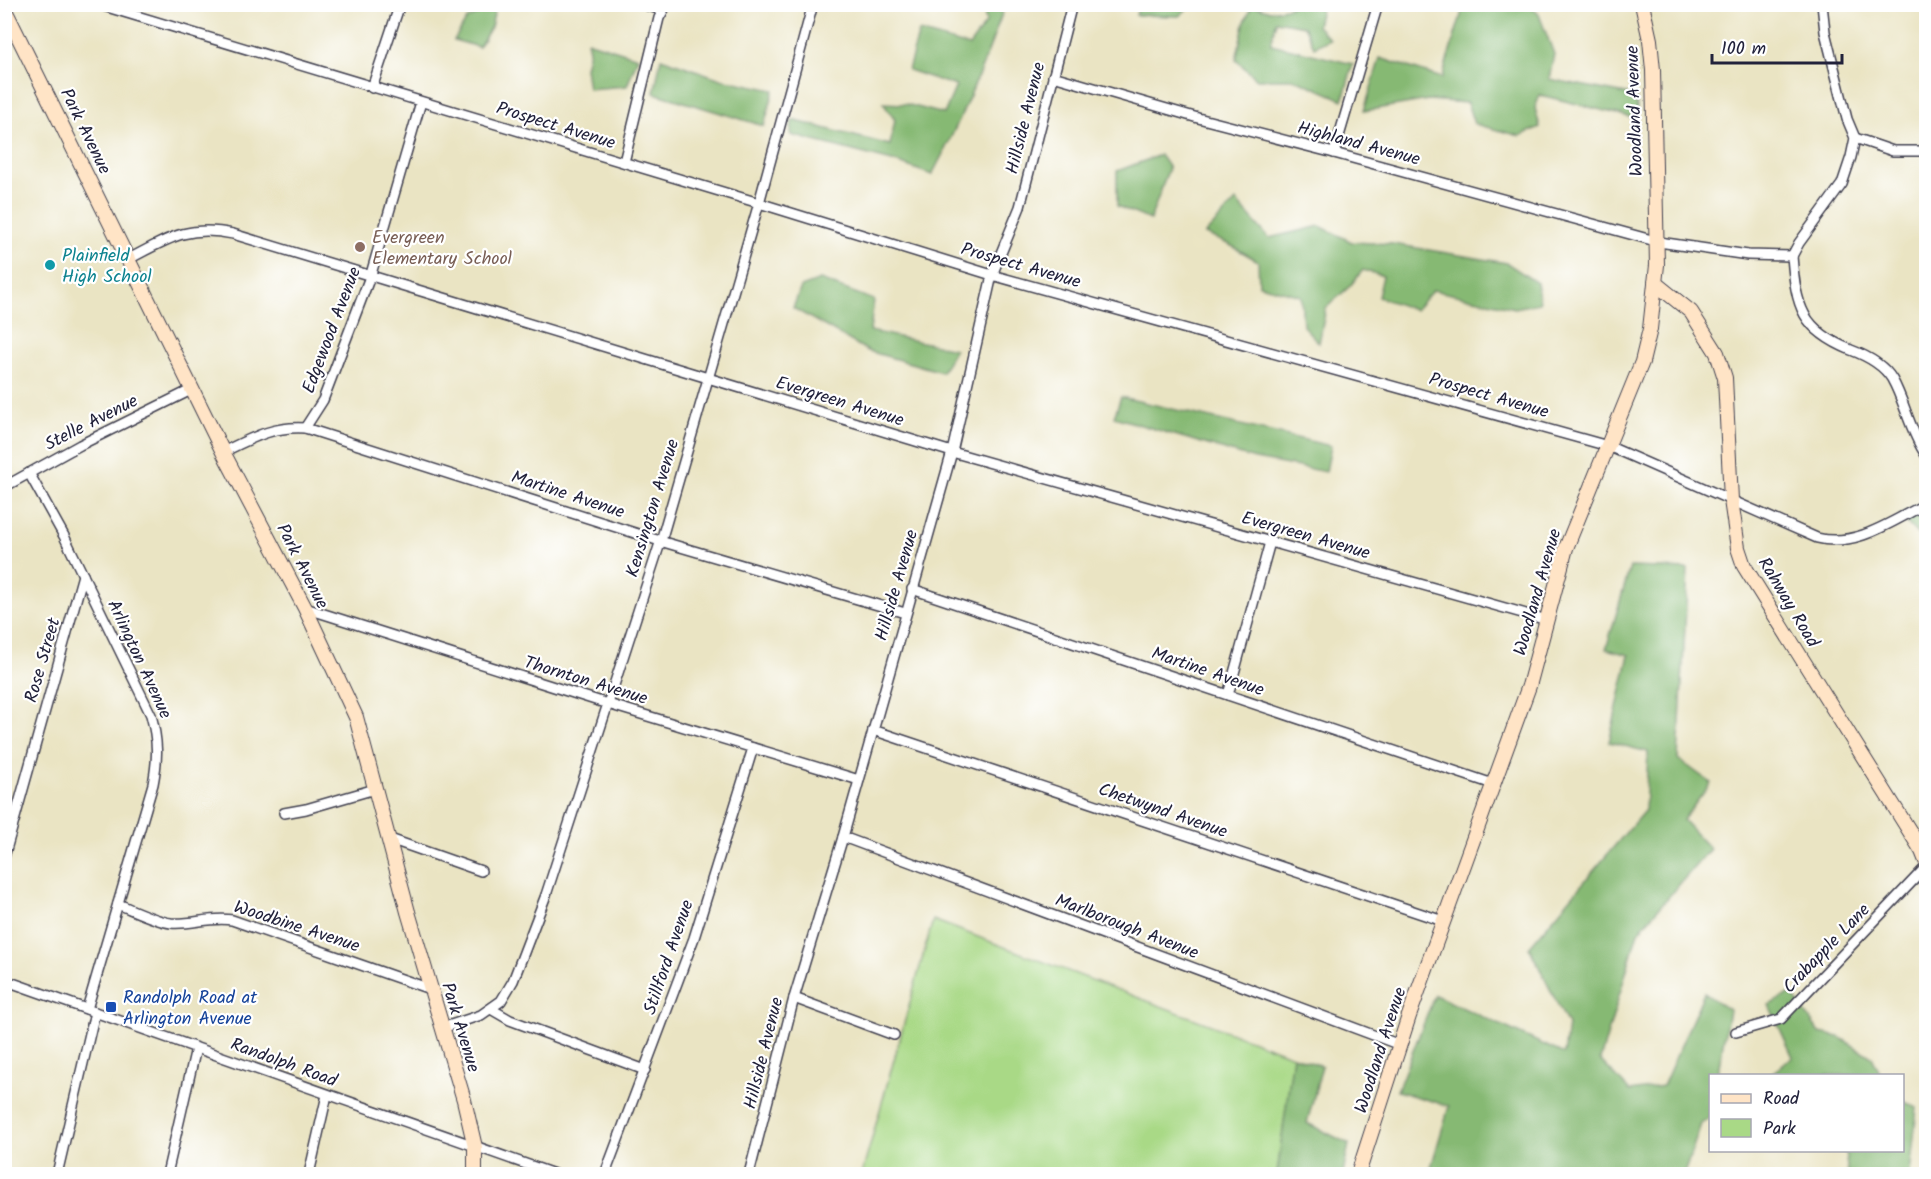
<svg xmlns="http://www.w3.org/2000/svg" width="1931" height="1179" font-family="Kalam,sans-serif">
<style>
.green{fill:#a9d986;stroke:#667e60;stroke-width:1.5}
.forest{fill:#86b973;stroke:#546e57;stroke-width:1.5}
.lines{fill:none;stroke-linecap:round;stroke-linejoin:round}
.street-casing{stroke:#403f4f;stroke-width:12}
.secondary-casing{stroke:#403f4f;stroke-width:16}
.street{stroke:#fff;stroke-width:9}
.secondary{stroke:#ffe4c6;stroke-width:14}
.education-dot{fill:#8d6e63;stroke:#fff;stroke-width:2}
.culture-dot{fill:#0f9aa8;stroke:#fff;stroke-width:2}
.transit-dot{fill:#1a4fb4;stroke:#fff;stroke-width:2}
.labels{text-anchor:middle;stroke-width:4.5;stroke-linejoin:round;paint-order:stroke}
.street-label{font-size:18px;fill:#22223b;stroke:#fff}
.education-label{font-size:18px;fill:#785e54;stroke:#fff;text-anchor:start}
.culture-label{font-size:18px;fill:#0d838f;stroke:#fff;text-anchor:start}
.transit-label{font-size:18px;fill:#164399;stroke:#fff;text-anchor:start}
</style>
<rect width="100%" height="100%" fill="#fff"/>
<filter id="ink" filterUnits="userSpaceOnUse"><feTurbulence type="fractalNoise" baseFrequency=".0167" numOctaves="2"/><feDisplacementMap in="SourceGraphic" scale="12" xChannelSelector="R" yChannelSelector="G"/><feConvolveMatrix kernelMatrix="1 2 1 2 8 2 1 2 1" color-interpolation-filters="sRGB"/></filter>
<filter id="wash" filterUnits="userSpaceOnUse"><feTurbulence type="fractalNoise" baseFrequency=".008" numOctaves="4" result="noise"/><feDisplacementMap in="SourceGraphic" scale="24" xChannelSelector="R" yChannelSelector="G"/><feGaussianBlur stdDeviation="1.35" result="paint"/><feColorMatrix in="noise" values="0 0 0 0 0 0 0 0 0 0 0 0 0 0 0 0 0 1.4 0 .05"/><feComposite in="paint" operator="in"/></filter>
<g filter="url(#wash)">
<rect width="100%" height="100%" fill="#eae4c3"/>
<polygon class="green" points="933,920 1293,1056 1277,1174 862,1174"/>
<g class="forest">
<polygon points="1322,4 1317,26 1330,39 1314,47 1304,26 1276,21 1271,44 1353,64 1343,100 1295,79 1257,79 1236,60 1244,24 1252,5 1270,11 1290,7 1291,5"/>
<polygon points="484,5 500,5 496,6 491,27 479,47 454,40 467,19 487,10"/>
<path d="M983 5H1004L1003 11C983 68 960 122 932 175L896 162 791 135 792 120 890 145 895 120 883 103 906 104 944 114 956 86 908 70 919 32 969 46 986 23Z"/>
<polygon points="1139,5 1139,4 1192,5 1179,16 1136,15"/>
<polygon points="1527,5 1538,12 1554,54 1549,79 1636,96 1638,119 1540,95 1535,108 1540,127 1520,136 1474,124 1467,103 1428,100 1364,111 1380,58 1442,78 1464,5"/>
<polygon points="587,41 638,57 627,86 588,89 585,68 589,50"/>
<polygon points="661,58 721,79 774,90 764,126 654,93"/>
<polygon points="1160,155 1169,168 1150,220 1117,206 1117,171"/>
<polygon points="1236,201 1269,238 1320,226 1352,242 1393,244 1507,263 1537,283 1540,303 1515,308 1433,290 1415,310 1378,297 1383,276 1363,270 1350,286 1326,308 1319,343 1303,326 1301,296 1259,285 1258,261 1230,245 1205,234"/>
<polygon points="820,280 874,300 870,331 955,349 942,372 868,351 793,308 801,287"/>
<polygon points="1121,397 1331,446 1326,472 1255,459 1114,417"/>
<polygon points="1926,500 1926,543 1900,516"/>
<polygon points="1630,567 1688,569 1678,759 1711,783 1683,820 1710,849 1638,932 1600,1060 1630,1091 1663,1086 1704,993 1729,1010 1718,1072 1722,1075 1710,1076 1710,1118 1701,1124 1684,1174 1429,1174 1449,1106 1397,1091 1435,995 1564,1054 1568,1025 1529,947 1645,810 1648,752 1609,742 1629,655 1606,649"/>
<polygon points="1791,993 1820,1033 1839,1037 1872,1057 1881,1075 1768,1076 1793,1057 1769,1005"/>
<polygon points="1293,1056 1322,1066 1307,1123 1349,1144 1343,1174 1277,1174"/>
<polygon points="1903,1101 1917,1108 1910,1174 1848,1174 1845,1151 1902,1150"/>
</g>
</g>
<g filter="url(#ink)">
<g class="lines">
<g class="street-casing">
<g id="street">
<path d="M97 4 759 203 992 275 1608 446 1817 538C1856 548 1892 521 1926 504"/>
<polyline points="642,4 662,10"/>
<polyline points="1053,76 1198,118 1334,153 1659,242 1748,255 1792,256"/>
<polyline points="372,88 400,4"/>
<polyline points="1855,138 1893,151 1926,151"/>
<polyline points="1334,153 1378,4"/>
<polyline points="624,162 659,18 667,4"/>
<polyline points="1792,256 1799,243 1842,184 1851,157 1855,138 1847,119 1825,32 1822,4"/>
<path d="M1792 256C1796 307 1802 330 1851 350 1867 356 1883 364 1892 379 1905 402 1910 432 1926 455"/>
<path d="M129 259C167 239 188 224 233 234L952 452 1547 620"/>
<polyline points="305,428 323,400 371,274 421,102"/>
<path d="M223 452C252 438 272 426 305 428L660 541 905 613"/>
<path d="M29 473 64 536 151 715C158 741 158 758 153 784L87 1009"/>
<polyline points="4,487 80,445 193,389"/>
<polyline points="912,589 1493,784"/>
<polyline points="305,608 608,704 859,780"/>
<polyline points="1228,695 1270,542"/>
<polyline points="873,730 1443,921"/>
<polyline points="284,813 306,809 375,789"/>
<polyline points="843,837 1400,1045"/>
<polyline points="387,838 481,871"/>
<polyline points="4,857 83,575"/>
<path d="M118 904C133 910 155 921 171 923 192 925 212 916 232 920L430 989"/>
<polyline points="4,980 554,1174"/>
<polyline points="794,998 894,1035"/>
<polyline points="491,1009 510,1020 645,1070"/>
<polyline points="442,1028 481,1015 501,1001 513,981 546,895 663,534 759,203 813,4"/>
<polyline points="1736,1032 1781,1019 1926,867"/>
<polyline points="57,1174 95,1012"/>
<polyline points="167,1174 196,1048"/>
<polyline points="309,1174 327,1095"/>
<polyline points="605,1174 694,938 753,748"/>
<polyline points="749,1174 794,998 843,837 952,452 992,275 1020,207 1072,4"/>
</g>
</g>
<g class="secondary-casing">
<g id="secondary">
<polyline points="4,8 223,452 305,608 356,717 408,912 464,1100 475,1147 475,1174"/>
<polyline points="1655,283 1691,312 1717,353 1725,378 1731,500 1738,548 1744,566 1922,851 1926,861"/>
<polyline points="1358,1174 1409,1016 1529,686 1566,548 1642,362 1650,329 1657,265 1653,70 1650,40 1642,4"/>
</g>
</g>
<use href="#street" class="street"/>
<use href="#secondary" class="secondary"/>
</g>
</g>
<circle class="education-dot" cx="360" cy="247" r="6"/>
<circle class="culture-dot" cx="50" cy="265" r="6"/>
<rect class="transit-dot" x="105" y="1001" width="12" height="12" rx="3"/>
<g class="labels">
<g class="street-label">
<text transform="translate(1634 111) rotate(-92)" y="6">Woodland Avenue</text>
<text transform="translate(1025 118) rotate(-76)" y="6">Hillside Avenue</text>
<text transform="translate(556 125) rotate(17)" y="6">Prospect Avenue</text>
<text transform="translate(86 131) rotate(64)" y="6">Park Avenue</text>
<text transform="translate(1359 143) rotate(15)" y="6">Highland Avenue</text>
<text transform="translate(1021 265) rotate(16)" y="6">Prospect Avenue</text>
<text transform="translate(331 330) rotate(-69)" y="6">Edgewood Avenue</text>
<text transform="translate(1489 395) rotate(16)" y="6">Prospect Avenue</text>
<text transform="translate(840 401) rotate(17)" y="6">Evergreen Avenue</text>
<text transform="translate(91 422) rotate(-27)" y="6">Stelle Avenue</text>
<text transform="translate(568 494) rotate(18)" y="6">Martine Avenue</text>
<text transform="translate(652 508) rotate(-73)" y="6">Kensington Avenue</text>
<text transform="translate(1306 535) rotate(16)" y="6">Evergreen Avenue</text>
<text transform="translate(303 566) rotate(63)" y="6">Park Avenue</text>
<text transform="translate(896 585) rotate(-74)" y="6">Hillside Avenue</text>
<text transform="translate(1537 592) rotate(-74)" y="6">Woodland Avenue</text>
<text transform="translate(1789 602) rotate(59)" y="6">Rahway Road</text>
<text transform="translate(140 659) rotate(65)" y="6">Arlington Avenue</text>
<text transform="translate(42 660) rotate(-74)" y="6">Rose Street</text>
<text transform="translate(1208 671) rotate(19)" y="6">Martine Avenue</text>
<text transform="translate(586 680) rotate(17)" y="6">Thornton Avenue</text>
<text transform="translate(1163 810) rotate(19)" y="6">Chetwynd Avenue</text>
<text transform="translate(297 926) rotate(18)" y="6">Woodbine Avenue</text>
<text transform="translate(1127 926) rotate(21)" y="6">Marlborough Avenue</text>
<text transform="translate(1826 948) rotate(-46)" y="6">Crabapple Lane</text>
<text transform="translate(668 957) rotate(-71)" y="6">Stillford Avenue</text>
<text transform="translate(461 1027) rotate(73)" y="6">Park Avenue</text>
<text transform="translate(1380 1050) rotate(-72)" y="6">Woodland Avenue</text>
<text transform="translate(763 1053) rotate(-76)" y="6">Hillside Avenue</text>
<text transform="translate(284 1062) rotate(20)" y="6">Randolph Road</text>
</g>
<g class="education-label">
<text x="372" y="243">Evergreen<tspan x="372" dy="21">Elementary School</tspan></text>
</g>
<g class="culture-label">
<text x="62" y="261">Plainfield<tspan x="62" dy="21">High School</tspan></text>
</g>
<g class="transit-label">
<text x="123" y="1003">Randolph Road at<tspan x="123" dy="21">Arlington Avenue</tspan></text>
</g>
</g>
<rect width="1931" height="1179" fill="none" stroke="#fff" stroke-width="24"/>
<rect x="1709" y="1074" width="195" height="78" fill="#ffffff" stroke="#a7a7b1" stroke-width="1.5"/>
<rect x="1721" y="1094" width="30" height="9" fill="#ffe4c6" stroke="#a7a7b1" stroke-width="1.5"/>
<text x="1763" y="1104" font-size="18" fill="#22223b">Road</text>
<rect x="1721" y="1119" width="30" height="18" fill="#a9d986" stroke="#a7a7b1" stroke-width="1.5"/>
<text x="1763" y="1134" font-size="18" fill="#22223b">Park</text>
<path d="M1712 54v9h130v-9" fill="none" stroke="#22223b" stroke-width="3"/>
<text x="1721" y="54" font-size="18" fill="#22223b" stroke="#ffffff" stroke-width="4.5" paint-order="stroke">100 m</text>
</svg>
